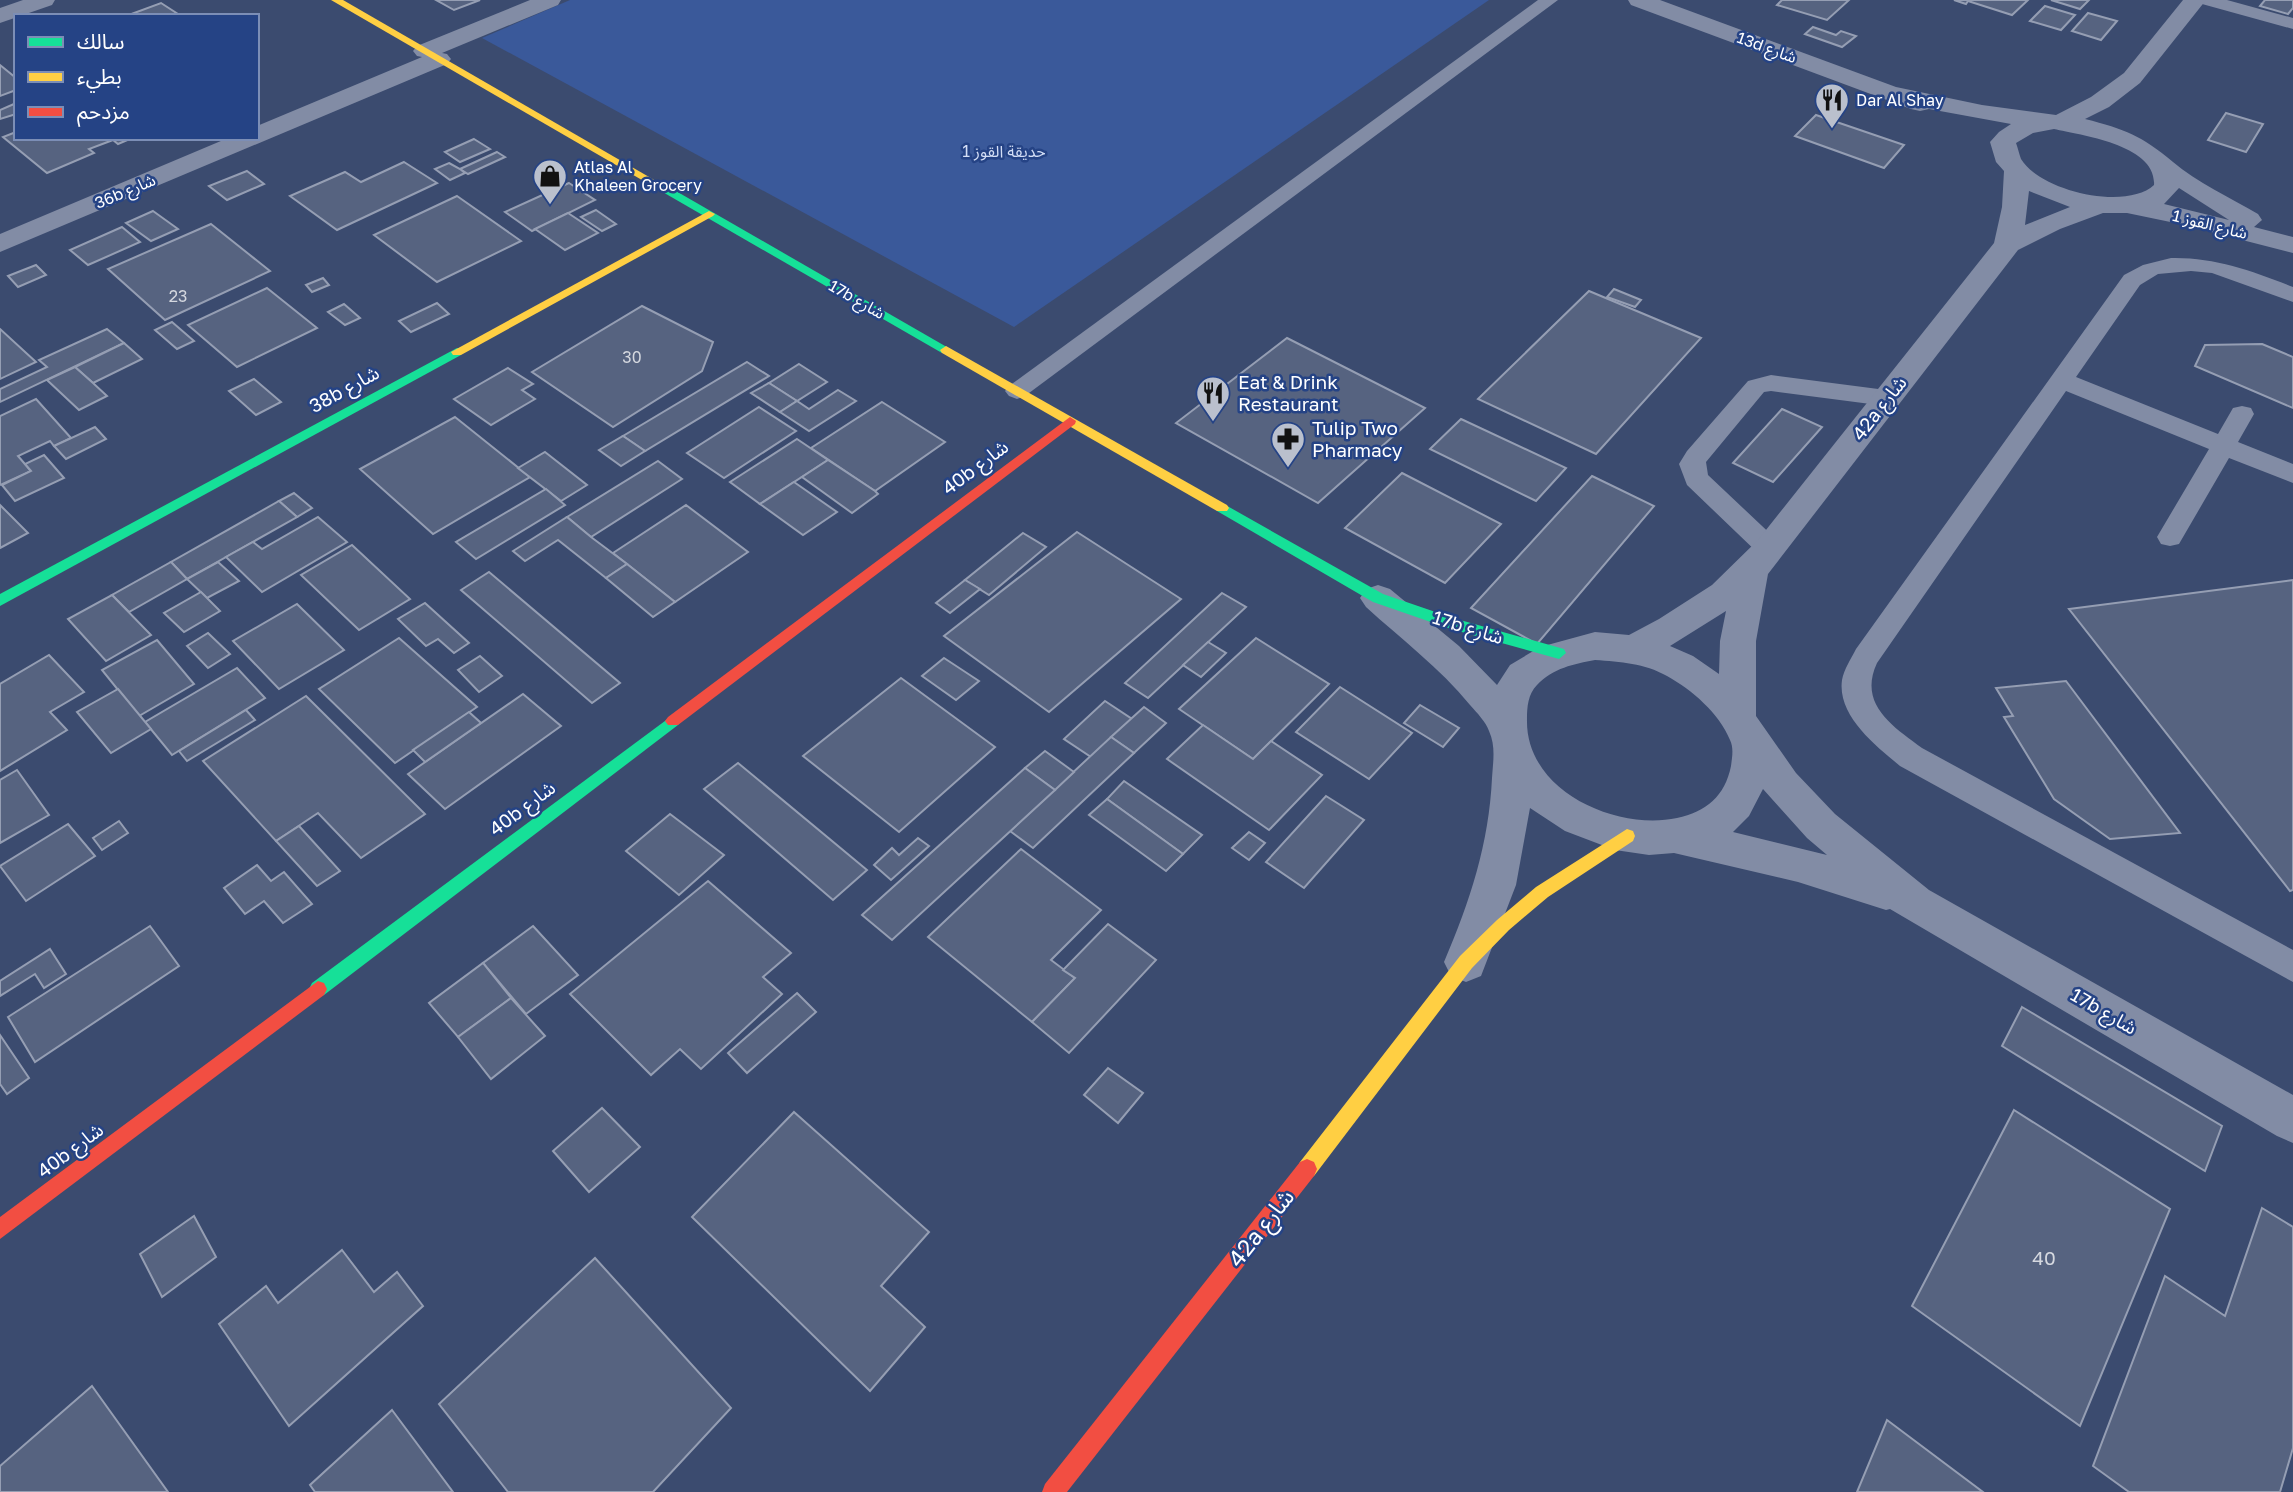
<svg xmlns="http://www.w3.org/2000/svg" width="2293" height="1492" font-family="'Golos Text','Noto Sans Arabic',sans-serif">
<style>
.green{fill:#3a599a}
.building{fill:#566380;stroke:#959eb3;stroke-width:2}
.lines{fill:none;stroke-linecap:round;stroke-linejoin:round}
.lane{fill:#828ca5;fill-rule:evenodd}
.street{fill:#828ca5;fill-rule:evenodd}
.fast{fill:#16e098;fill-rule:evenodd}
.slow{fill:#ffcf43;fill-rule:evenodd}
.jam{fill:#f24e42;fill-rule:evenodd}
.labels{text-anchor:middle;stroke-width:5;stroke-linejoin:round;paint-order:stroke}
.far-street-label{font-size:16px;fill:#fff;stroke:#254385}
.far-poi-label{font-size:16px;fill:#fff;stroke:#254385;text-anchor:start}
.far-park-label{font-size:16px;fill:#d3def6;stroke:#254385}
.number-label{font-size:16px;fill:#d5d8df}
.poi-label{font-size:19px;fill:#fff;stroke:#254385;text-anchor:start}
.street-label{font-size:19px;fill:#fff;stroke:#254385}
.near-number-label{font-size:19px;fill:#d5d8df}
.near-street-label{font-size:23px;fill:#fff;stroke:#254385}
</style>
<rect width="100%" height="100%" fill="#3b4b6f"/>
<polygon class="green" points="570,0 1489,0 1014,327 482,38"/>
<g class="building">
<polygon points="436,0 480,0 454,10"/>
<polygon points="1782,0 1849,0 1827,20 1777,5"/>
<polygon points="1954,0 2028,0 2012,15 1968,1 1966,4"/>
<polygon points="2051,0 2089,0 2080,9"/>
<polygon points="2265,0 2293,0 2293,8 2288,14 2260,6"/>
<polygon points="161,3 181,16 126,16"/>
<polygon points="2045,6 2075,15 2061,30 2030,21"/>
<polygon points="2088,13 2117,21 2101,40 2072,31"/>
<polygon points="1813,27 1836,35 1841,31 1856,36 1842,47 1805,34"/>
<polygon points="0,65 16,78 16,90 0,96"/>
<polygon points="14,104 16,114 0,119 0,110"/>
<polygon points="2226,113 2263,124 2246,152 2208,140"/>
<polygon points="1816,115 1904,145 1884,168 1795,136"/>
<polygon points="16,132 16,138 132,138 118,144 113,140 89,149 94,153 47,173 3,137"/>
<polygon points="474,139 490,149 460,162 445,152"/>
<polygon points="497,152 505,157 468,174 460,169"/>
<polygon points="404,162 437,183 337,230 290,196 345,172 361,182"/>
<polygon points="449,163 460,169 465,173 450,180 435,169"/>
<polygon points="247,171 264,184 227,200 209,186"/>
<polygon points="569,183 595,200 532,231 505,212"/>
<polygon points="457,196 521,241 437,282 374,235"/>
<polygon points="596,210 616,224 602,231 581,217"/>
<polygon points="153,211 178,229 151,241 126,223"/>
<polygon points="568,213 598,233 565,250 535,229"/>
<polygon points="211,224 270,271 165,320 108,269"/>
<polygon points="122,227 140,242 88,265 70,250"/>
<polygon points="36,265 46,275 18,287 8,276"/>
<polygon points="323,278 329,285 312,292 306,285"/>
<polygon points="267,288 317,328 237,367 188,325"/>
<polygon points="1614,289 1641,300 1635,307 1607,297"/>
<polygon points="1589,291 1701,338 1596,454 1478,399"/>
<polygon points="437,303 449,314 411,332 399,321"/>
<polygon points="344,304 360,318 345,325 328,312"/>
<polygon points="642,306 713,342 702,371 613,427 532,372"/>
<polygon points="172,322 194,341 177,349 155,330"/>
<polygon points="0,329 36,362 0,379"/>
<polygon points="107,329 124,343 0,402 0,389 47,367 39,360"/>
<polygon points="1287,338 1425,408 1318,503 1176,423"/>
<polygon points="124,343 142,359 93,383 75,367"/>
<polygon points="2262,344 2293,357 2293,408 2195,366 2205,345"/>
<polygon points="747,362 769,376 645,451 623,436"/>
<polygon points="799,364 827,382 797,401 769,383"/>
<polygon points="75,367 93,383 107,396 79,410 47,380"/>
<polygon points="508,368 533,384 522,390 535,399 491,425 454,399"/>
<polygon points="254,379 281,402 256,415 229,391"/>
<polygon points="769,383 797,401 780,412 751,393"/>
<polygon points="838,390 856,401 809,431 780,412 797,401 809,409"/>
<polygon points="36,399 71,438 54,446 50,441 18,456 31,471 0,485 0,416"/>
<polygon points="882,402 945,442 875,491 811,448"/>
<polygon points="759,407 796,431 724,478 687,453"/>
<polygon points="1782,409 1822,427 1773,482 1733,463"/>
<polygon points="455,417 530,477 433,534 360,469"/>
<polygon points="1461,419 1566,468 1536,501 1430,449"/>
<polygon points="95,427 106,439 66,459 54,446"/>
<polygon points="623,436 645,451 621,466 599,450"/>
<polygon points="797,439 828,460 760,504 730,482"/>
<polygon points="545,452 587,485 561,501 518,468"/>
<polygon points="44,455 64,478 15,501 2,485 31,471 25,464"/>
<polygon points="828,460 875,491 878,494 852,513 802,477"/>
<polygon points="658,461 682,479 591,537 567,517"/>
<polygon points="1402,473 1501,524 1445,583 1345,528"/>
<polygon points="1592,476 1654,506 1537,644 1471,608"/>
<polygon points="794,482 837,512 803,535 760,504"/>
<polygon points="546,489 565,505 476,559 456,542"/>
<polygon points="294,493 312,508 297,517 279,501"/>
<polygon points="279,501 297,517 187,579 171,562"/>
<polygon points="0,505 28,533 0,548"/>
<polygon points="686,505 748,552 675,602 613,553"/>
<polygon points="318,517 347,542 262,592 226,557 253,542 262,549"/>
<polygon points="567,517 591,537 627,564 606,578 558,540 525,561 513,551"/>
<polygon points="1077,532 1181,599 1049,712 944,636"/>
<polygon points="1023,533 1046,547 989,595 965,580"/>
<polygon points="352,545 410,599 359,630 301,575"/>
<polygon points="171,562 187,579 129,612 112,595"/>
<polygon points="218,562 239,581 207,598 187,579"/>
<polygon points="627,564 675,602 653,617 606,578"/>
<polygon points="489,572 620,683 592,703 461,590"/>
<polygon points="965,580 980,589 950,613 936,603"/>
<polygon points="2293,580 2293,890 2290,891 2069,609"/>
<polygon points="201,592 220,611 184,632 164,613"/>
<polygon points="1222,593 1246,607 1148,698 1125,683"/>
<polygon points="112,595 151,635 106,661 68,619"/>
<polygon points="425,603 469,643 454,653 438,639 426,646 398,619"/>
<polygon points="297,604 344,650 279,689 233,641"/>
<polygon points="208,633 230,654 208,668 187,646"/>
<polygon points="399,638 477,707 395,763 319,689"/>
<polygon points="1256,638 1329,684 1253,759 1179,709"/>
<polygon points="157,640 194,684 139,716 102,670"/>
<polygon points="1208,642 1226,653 1201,677 1183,665"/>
<polygon points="49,655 84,692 50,712 67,730 0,771 0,684"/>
<polygon points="480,656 502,676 479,692 458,670"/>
<polygon points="944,658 979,681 956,700 922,676"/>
<polygon points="237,668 265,698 172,755 145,722"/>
<polygon points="901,678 995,747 899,832 803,756"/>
<polygon points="2066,681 2180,833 2110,839 2054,799 2004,717 2013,716 1996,688"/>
<polygon points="1340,687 1412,733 1369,779 1296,732"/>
<polygon points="118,689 151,729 111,753 77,712"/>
<polygon points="523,694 561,726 445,809 408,774"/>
<polygon points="306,696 425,814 361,858 318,813 276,841 203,761"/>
<polygon points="1105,701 1132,719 1091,757 1064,739"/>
<polygon points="1420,705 1459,728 1443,747 1404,723"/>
<polygon points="1144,707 1166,723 1134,753 1111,737"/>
<polygon points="246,710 255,720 187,761 179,751"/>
<polygon points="469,712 481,723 425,762 413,750"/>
<polygon points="1203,725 1253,759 1271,741 1322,775 1269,830 1167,759"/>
<polygon points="1111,737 1134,753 1033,848 1010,831"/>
<polygon points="1045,751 1074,772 1055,790 1025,768"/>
<polygon points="738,763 867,870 833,900 704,789"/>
<polygon points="1025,768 1055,790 892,940 862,915"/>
<polygon points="17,770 49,815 0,843 0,780"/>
<polygon points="1124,781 1202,835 1183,854 1107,799"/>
<polygon points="1326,796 1364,820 1304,888 1266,862"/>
<polygon points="1107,799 1183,854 1166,871 1089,815"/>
<polygon points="670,814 724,855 679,895 626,851"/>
<polygon points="119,821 128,833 102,850 93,838"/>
<polygon points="68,824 95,856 26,901 0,866"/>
<polygon points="299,826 340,871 317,886 276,841"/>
<polygon points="1249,832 1265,843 1249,860 1232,848"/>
<polygon points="918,838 929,846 891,880 874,865 892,848 899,855"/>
<polygon points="1021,849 1101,910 1051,960 1075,978 1032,1022 928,937"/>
<polygon points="257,865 271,881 284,872 312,904 283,923 264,901 245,914 224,888"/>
<polygon points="708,881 791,953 763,977 782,994 701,1069 680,1049 651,1075 570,994"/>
<polygon points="1108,924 1156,960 1069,1053 1032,1022 1075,978 1063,970"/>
<polygon points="150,926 179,966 35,1062 8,1017"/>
<polygon points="533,926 578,975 526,1014 483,963"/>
<polygon points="50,949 66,974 44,988 35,974 0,996 0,981"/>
<polygon points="483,963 511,998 458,1037 429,1003"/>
<polygon points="797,993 816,1012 747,1073 728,1053"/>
<polygon points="511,998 545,1036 491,1079 458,1037"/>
<polygon points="2022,1007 2222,1126 2205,1171 2002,1046"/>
<polygon points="0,1035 29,1078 7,1094 0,1084"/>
<polygon points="1108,1068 1143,1093 1118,1123 1084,1095"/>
<polygon points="602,1108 640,1147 589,1192 553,1151"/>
<polygon points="2014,1110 2170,1209 2080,1426 1912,1306"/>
<polygon points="794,1112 929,1232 881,1286 925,1327 870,1391 692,1217"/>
<polygon points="2262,1208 2293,1227 2293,1448 2280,1492 2129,1492 2093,1466 2165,1276 2225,1316"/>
<polygon points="194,1216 216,1257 162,1297 140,1254"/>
<polygon points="342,1250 374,1292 397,1272 423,1306 289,1426 219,1324 266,1286 278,1303"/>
<polygon points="595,1258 731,1408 653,1492 508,1492 439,1404"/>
<polygon points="92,1386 168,1492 0,1492 0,1466"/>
<polygon points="392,1410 453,1492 315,1492 310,1485"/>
<polygon points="1887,1420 1983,1492 1857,1492"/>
</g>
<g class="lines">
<g class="lane">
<polygon points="1538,0 1558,0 1025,396 1017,399 1009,396 1005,391 1009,386"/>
<polygon points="2199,0 2227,0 2293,18 2293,29 2202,4"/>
<path d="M2171 258C2214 257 2253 271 2293 287V302L2212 273 2191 271 2158 274 2140 285 2076 377 2218 434 2233 408 2242 406 2251 408 2254 414 2238 442 2293 464V483L2229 458 2179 544 2170 546 2161 544 2157 537 2209 449 2066 391 1877 663C1858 704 1892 726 1922 748L2293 950V982L1900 766C1876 746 1837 716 1842 680 1844 669 1851 659 1856 649L2124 275 2143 265Z"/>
<polygon points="1771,375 1886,390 1894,392 1898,398 1894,404 1886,406 1771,391 1764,392 1706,462 1708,475 1779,542 1783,549 1779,556 1770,559 1761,556 1687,485 1679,464 1687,451 1748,381"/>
</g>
<g class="street">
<polygon points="23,0 55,0 52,5 0,23 0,8"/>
<polygon points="530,0 561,0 558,5 442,53 447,54 451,59 447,64 0,252 0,234 228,138 257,138 257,126 422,57 417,56 413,51 417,46"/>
<path d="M1628 0H1660L1896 87 1982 105 2056 115 2091 97 2124 73 2183 0H2206L2140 83 2109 107 2085 119C2125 129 2142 136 2173 162 2196 182 2231 198 2258 214L2262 220 2254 227 2293 237V253L2180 224 2127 213H2103L2060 229 2018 250 1768 574 1756 641V716L1796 773 1835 814 1929 890 2293 1095V1143L2277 1136 1890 909 1886 910 1798 882 1674 853 1649 855 1615 850 1565 831 1530 808 1516 885 1481 976 1466 982 1451 976 1444 962C1470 902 1489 843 1492 778 1493 762 1496 746 1489 731 1486 722 1477 713 1470 705 1440 668 1401 639 1366 607L1360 598 1366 589 1378 585 1390 589 1459 646 1497 685 1510 665 1540 647 1595 632 1629 635 1659 619 1712 585 1758 540 1994 243 2002 207 2004 171 1996 162 1990 142 1999 132 2011 124 1929 109 1920 111 1911 109 1631 5ZM2054 129C2081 135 2157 145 2154 185 2126 211 2040 191 2021 159 2019 154 2018 148 2016 143L2033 133ZM2179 188 2229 220 2164 204ZM2029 191 2070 207 2025 225ZM1726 611 1720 641 1719 674 1693 656 1670 646ZM1595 660C1621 662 1644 663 1667 676 1692 690 1719 713 1730 740 1734 748 1732 758 1731 766 1725 796 1706 812 1677 818 1616 831 1525 791 1527 719 1527 707 1528 694 1537 685 1553 668 1574 664 1595 660ZM1763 789 1807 838 1827 855 1733 832 1749 816Z"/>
</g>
<g class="fast">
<polygon points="654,183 662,183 952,350 950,353 942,353 654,187"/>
<polygon points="457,348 461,349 461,355 0,606 0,594"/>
<polygon points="1222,503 1383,594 1453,618 1564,649 1566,653 1559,659 1451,629 1373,602 1217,511 1215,508 1217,505"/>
<polygon points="673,715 678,717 681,721 678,725 324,995 318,997 312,995 309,989 312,983"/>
</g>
<g class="slow">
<polygon points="331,0 343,0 663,185 654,187"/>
<polygon points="709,211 715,214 713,216 461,355 453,355 451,352"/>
<polygon points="946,346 1227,505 1229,508 1227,511 1217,511 942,353 940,350"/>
<polygon points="1627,829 1633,831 1635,836 1633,841 1548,897 1509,930 1472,968 1314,1176 1307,1179 1300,1176 1297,1169 1300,1162 1460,956 1497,920 1536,887"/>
</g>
<g class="jam">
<polygon points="1070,417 1076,421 1075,424 678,725 668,725 665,721 668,717"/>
<polygon points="318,981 324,983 327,989 324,995 0,1239 0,1217"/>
<polygon points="1307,1159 1314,1162 1317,1169 1314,1176 1067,1492 1042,1492 1045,1484 1300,1162"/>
</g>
</g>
<defs>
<g id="restaurant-pin" transform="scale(1.75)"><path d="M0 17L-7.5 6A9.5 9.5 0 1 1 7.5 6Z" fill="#bac0cd" stroke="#254385"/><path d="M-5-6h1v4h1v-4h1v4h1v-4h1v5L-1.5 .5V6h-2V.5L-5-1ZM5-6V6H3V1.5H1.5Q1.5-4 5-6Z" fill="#111"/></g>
<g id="shop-pin" transform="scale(1.75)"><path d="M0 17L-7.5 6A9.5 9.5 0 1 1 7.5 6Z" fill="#bac0cd" stroke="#254385"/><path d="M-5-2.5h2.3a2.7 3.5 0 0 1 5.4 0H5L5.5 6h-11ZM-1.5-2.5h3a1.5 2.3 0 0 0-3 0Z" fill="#111"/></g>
<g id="pharmacy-pin" transform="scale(1.75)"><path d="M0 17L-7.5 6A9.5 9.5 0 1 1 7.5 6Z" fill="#bac0cd" stroke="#254385"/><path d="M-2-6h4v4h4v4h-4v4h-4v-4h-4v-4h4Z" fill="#111"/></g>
</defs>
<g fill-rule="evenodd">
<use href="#restaurant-pin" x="1832" y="100"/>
<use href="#shop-pin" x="550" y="176"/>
<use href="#restaurant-pin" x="1213" y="393"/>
<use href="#pharmacy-pin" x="1288" y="439"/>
</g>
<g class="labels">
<g class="far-street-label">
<text transform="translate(1767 47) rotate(20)" y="6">13d شارع</text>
<text transform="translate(125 191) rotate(-23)" y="6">36b شارع</text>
<text transform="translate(2210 224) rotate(14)" y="6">شارع القوز 1</text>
<text transform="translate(857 299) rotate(30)" y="6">17b شارع</text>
</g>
<g class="far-poi-label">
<text x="1856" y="106">Dar Al Shay</text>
<text x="574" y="173">Atlas Al<tspan x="574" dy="18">Khaleen Grocery</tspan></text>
</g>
<g class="far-park-label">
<text x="1004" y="157">حديقة القوز 1</text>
</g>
<g class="number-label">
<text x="178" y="302">23</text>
<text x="632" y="363">30</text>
</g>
<g class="poi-label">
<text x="1238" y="389">Eat &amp; Drink<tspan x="1238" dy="22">Restaurant</tspan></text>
<text x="1312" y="435">Tulip Two<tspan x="1312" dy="22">Pharmacy</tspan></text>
</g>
<g class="street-label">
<text transform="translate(344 389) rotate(-29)" y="7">38b شارع</text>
<text transform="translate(1879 408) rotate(-52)" y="7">42a شارع</text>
<text transform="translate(975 467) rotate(-37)" y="7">40b شارع</text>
<text transform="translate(1468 627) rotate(17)" y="7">17b شارع</text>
<text transform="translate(522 808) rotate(-37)" y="7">40b شارع</text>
<text transform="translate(2104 1011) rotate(30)" y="7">17b شارع</text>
<text transform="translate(70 1150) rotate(-37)" y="7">40b شارع</text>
</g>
<g class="near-number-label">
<text x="2044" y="1265">40</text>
</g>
<g class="near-street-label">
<text transform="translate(1261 1228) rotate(-52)" y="8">42a شارع</text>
</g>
</g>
<rect x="14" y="14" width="245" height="126" fill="#254385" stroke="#7c8eb6" stroke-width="2"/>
<rect x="28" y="37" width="35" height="10" fill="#16e098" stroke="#7c8eb6" stroke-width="2"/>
<text x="77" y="49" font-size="21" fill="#ffffff">سالك</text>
<rect x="28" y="72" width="35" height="10" fill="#ffcf43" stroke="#7c8eb6" stroke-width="2"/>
<text x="77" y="84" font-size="21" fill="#ffffff">بطيء</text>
<rect x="28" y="107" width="35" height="10" fill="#f24e42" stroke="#7c8eb6" stroke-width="2"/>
<text x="77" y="119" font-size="21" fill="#ffffff">مزدحم</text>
</svg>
